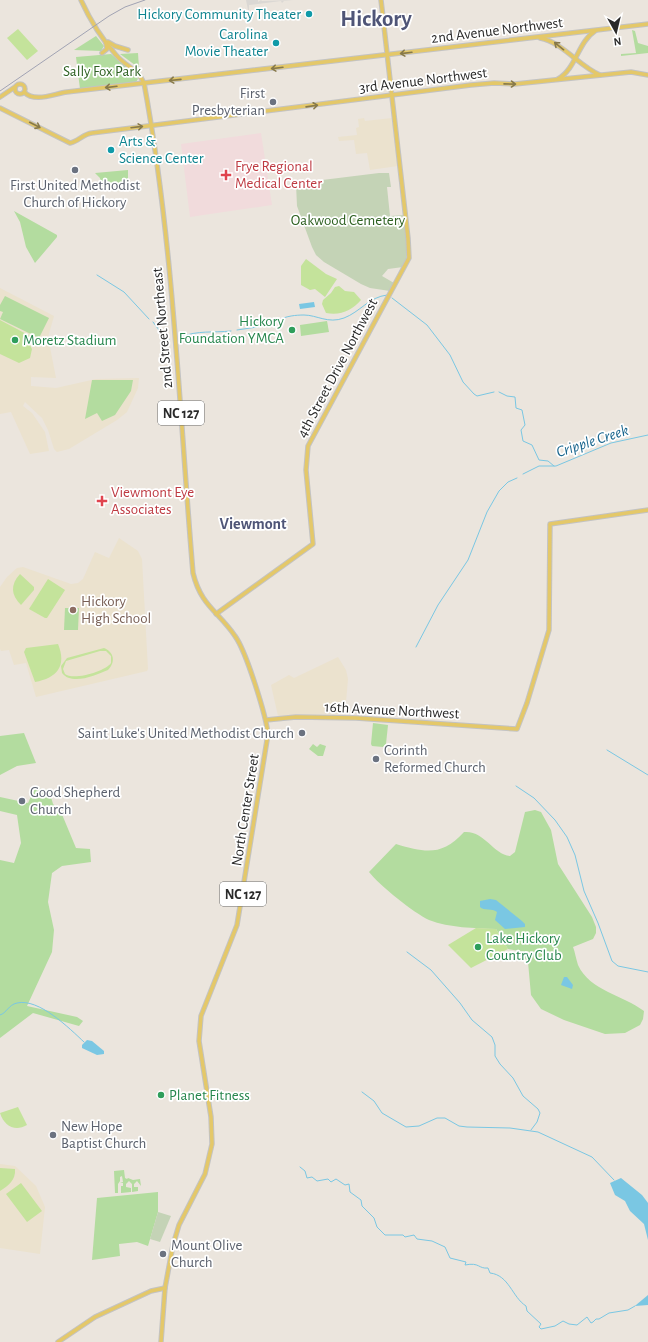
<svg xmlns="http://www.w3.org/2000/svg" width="648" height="1342" font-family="'Alegreya Sans',sans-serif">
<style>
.education{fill:#ebe2ce}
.medical{fill:#f1dbdc}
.green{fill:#b3dc9f}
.cemetery{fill:#c4d3b6}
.pitch{fill:#c4e39b;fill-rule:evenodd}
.plaza{fill:#dbd8d4}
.water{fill:#7ac7e3}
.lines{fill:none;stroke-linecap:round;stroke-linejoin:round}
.stream{stroke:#7ac7e3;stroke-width:1}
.major-casing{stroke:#c3c3c3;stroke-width:5.5}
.major{stroke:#e4c869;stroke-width:3.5}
.rail{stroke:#a1a3b3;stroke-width:1}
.oneway{stroke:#87794a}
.culture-dot{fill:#0f9aa8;stroke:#fff;stroke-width:1.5}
.worship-dot{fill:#6b7280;stroke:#fff;stroke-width:1.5}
.health-dot{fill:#e0444e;stroke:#fff;stroke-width:1.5}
.leisure-dot{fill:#2e9e5b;stroke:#fff;stroke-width:1.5}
.education-dot{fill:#8d6e63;stroke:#fff;stroke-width:1.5}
.labels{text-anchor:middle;stroke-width:3.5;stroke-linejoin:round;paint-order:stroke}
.shield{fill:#fff;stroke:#6a6a6a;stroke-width:1}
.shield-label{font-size:14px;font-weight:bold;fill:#2a2a2a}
.culture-label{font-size:15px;fill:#0d838f;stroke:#fff;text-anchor:end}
.street-label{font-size:15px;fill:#2a2a2a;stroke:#fff}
.park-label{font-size:15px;fill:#2d6021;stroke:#fff}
.worship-label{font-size:15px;fill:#5b616d;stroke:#fff;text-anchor:start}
.health-label{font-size:15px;fill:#be3a42;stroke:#fff;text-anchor:start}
.leisure-label{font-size:15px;fill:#27864d;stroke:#fff;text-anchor:start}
.education-label{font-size:15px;fill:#785e54;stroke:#fff;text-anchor:start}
.water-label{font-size:16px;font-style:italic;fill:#1a668e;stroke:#fff}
.neighbourhood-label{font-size:16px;font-weight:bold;fill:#4f5577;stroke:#fff}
.town-label{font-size:23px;font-weight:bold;fill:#4f5577;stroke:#fff}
</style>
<rect width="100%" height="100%" fill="#ebe5dd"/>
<g class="education">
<polygon points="364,118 365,121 392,118 398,166 370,170 367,153 356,154 354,140 339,141 338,137 357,135 356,128 359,127 358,119"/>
<polygon points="0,288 54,316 48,337 56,378 31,377 31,386 56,388 96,379 139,378 138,388 127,412 117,420 69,449 57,452 54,449 48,430 42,418 25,402 23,406 32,413 45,432 49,451 30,454 11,412 0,414"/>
<polygon points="119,538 138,551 142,559 148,669 147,671 36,697 26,663 14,665 9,650 1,651 0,649 0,587 7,577 17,568 23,567 71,584 78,583 83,579 95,552 109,558"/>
<polygon points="338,657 346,670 348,679 345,714 278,716 271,685 289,675 294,678"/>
<polygon points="0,1164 15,1166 36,1186 45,1207 40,1254 0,1248"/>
</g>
<polygon class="medical" points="261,133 272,205 190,217 181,144"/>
<g class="green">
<polygon points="632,30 635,31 638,43 648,46 648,53 621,56 621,54 636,53"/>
<polygon points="96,36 104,46 101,51 74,50"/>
<polygon points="138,53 139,68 120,54"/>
<polygon points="111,54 135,74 138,79 136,82 80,89 76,57"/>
<polygon points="128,170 128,180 127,182 101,186 100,178 95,173"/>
<polygon points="14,211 57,235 57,237 35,263 26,247 20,222"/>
<polygon points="5,296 49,318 39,338 0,319 3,312 0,311 0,305"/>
<polygon points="327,321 329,332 301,336 300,325"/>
<polygon points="92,380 133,380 131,391 115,415 102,421 97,413 85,419"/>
<polygon points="65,608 79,608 78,630 64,630"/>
<polygon points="373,723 388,725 386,744 383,747 372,746 371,744"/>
<polygon points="24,733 36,763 17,766 0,775 0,736"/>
<polygon points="313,744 317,747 320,744 326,746 323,756 318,756 309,749"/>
<polygon points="35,788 49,790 53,804 61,812 76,848 90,849 91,862 62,866 52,873 48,902 54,930 52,952 27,1006 77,1017 83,1021 79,1026 33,1013 0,1038 0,860 14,863 21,843 17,815 0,811 0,797 28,803"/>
<path d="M535 810 541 812 551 830 558 864 592 917 596 927V933L593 939 573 947C575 952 576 959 578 965 590 991 623 995 644 1011L643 1019 640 1025 625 1033 605 1034 564 1020 541 1009 531 995 528 962 519 951 508 949 496 929C474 928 450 928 429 920 414 913 379 885 369 872L396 844C426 853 442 856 464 832 484 830 493 854 510 856L515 852 525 812Z"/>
<polygon points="124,1170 125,1178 127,1179 128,1178 133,1180 140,1179 141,1186 137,1181 134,1184 134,1187 138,1187 138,1191 132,1192 132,1184 129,1181 126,1184 126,1187 131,1188 131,1192 121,1193 121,1186 123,1186 123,1183 120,1183 123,1182 122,1176 120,1177 120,1181 118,1184 118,1193 115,1193 114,1171"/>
<polygon points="158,1192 158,1212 148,1246 137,1242 119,1244 120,1256 92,1260 97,1198"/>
</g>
<g class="cemetery">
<path d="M379 173H389L391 187H387L390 216 405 215C407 233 411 250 403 267L388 269 382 276 394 283 390 291 370 288 361 284 324 262 316 255 312 247 297 206 296 184 298 183Z"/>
<polygon points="158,1212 171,1216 160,1242 150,1239"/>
</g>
<g class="pitch">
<polygon points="18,29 38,51 27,60 7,38"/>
<polygon points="306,259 326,274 337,279 325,297 315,289 310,290 301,285 301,266"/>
<path d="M339 286 345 291 354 292 361 300C352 310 341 316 326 313L322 304 323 300 331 293 335 287Z"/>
<polygon points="0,320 32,337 29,343 32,349 30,358 19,363 0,354"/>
<path d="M20 574 34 587V590L21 605C11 595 10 585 20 574Z"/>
<polygon points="48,579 65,590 47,618 45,618 29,609"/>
<path d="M58 644C67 666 57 678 35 682L24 652 26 648Z"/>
<path d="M104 648C114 652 116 662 108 670 96 675 72 686 62 673L61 666 67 658ZM100 651H106L111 656V663C106 671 73 681 65 674L63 669 66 661Z"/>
<polygon points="476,928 496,929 508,949 471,968 448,945"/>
<path d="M18 1107 27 1125C15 1132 4 1126 0 1113Z"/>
<path d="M0 1168 15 1169C16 1180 8 1186 0 1191Z"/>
<polygon points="21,1183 42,1211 27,1222 6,1194"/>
</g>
<polygon class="plaza" points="246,0 258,0 258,2 261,0 262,1 293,0 284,1 282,3 281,1 249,5 249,15"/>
<g class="water">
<polygon points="314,302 315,307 300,309 299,304"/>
<path d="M490 899 496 900 522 921 525 924V927L505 929 495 920 497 912C492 908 484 911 480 907V901Z"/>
<polygon points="564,977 567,977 573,985 572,989 561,985"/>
<polygon points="87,1040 92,1041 104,1051 104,1054 97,1055 82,1048 82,1045"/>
<polygon points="621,1178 642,1195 648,1203 648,1240 644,1224 630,1211 625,1201 615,1195 610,1183"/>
<polygon points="648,1295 648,1305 635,1306 636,1305"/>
</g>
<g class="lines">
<g class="stream">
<polyline points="97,275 124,292 149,319"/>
<polyline points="392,298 427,325 450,355 463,382 474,394 477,396 494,392"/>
<polyline points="153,322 162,334 169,339"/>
<path d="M268 326C273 325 275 322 279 320 286 316 296 315 304 315 317 315 328 324 344 318 360 312 369 297 387 295"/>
<polyline points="237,330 264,326"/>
<path d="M180 337C199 330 212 333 231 331"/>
<polyline points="499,392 507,396 515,397 516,408 522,410 525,425 521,430 523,441 532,445 539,460 548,461 554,466"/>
<polyline points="523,474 539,466 556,466 611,443 648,435"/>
<polyline points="416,647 438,605 468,560 487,512 499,491 508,482 517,478"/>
<polyline points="607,750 648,775"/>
<polyline points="516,786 534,798 555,820 567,837 575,855 584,891 598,923 612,961 618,966 648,972"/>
<polyline points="407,952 431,970 460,1003 472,1020 492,1037 495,1045 495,1056 500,1064 513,1078 523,1096 538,1109 540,1113 537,1122 531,1130"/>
<path d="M0 1015C7 1013 8 1005 17 1003 39 998 69 1028 84 1042"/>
<polyline points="362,1092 374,1101 382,1113 406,1127 419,1126 437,1118 445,1118 459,1126 467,1127 510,1128 538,1132 592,1157 614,1180"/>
<path d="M300 1167 305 1171 307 1178 312 1177 317 1181 328 1179 331 1182 336 1179 345 1185 349 1184 350 1192 361 1200 362 1206 374 1218 377 1227 385 1235H403L405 1237 414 1235 417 1239 432 1241 445 1247 450 1258 466 1262 465 1265C480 1262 478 1269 488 1268L490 1273C509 1275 512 1297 526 1306L527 1311 541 1324 539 1327 541 1329 555 1326 563 1321 569 1324 577 1325 587 1317 591 1323 593 1322 596 1319H599L609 1313 628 1310 635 1306"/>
</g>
<g class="major-casing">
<g id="major">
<path d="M81 0C90 20 102 39 116 55 126 67 137 68 144 83 174 245 179 410 193 573 201 606 218 611 235 636 246 651 266 715 268 734L237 925 201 1016 199 1041 211 1117 212 1144 205 1174 179 1225 173 1245 165 1288 161 1342"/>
<path d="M540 38C562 42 579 66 600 75"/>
<polyline points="108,42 115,46 128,50"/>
<polyline points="102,53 107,49 106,43"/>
<path d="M558 79C576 69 578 42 595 31"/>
<circle cx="20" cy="89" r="5"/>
<path d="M24 92C35 103 53 94 67 92L648 24"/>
<polyline points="0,97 15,87"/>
<path d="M0 108 70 143C79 141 83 134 92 133L471 85 494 83 515 84 631 72 648 75"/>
<polyline points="216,614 313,544 306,470 308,446 409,258 408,238 381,0"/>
<polyline points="266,720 296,717 356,718 517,729 527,703 549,630 550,524 648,510"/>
<polyline points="58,1342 95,1317 151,1291 165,1288"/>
</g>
</g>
<use href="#major" class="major"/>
<polyline class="rail" points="0,91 109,16 125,7 145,0"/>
</g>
<defs><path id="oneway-shaft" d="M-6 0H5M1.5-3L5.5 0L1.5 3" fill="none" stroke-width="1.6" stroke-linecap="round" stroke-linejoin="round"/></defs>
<g class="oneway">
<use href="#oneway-shaft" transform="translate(559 46) rotate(-141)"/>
<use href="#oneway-shaft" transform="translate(406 53) rotate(173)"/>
<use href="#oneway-shaft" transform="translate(277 68) rotate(173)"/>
<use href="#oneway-shaft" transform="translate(175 80) rotate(174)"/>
<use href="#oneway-shaft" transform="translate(510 84) rotate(1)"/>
<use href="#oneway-shaft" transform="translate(111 87) rotate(173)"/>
<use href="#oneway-shaft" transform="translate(312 106) rotate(-8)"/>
<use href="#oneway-shaft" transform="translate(35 125) rotate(27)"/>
<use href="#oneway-shaft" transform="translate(137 127) rotate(-7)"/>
</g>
<g class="culture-dot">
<circle cx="309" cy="14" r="4"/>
<circle cx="276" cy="43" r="4"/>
<circle cx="111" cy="150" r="4"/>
</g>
<g class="worship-dot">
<circle cx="273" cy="102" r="4"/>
<circle cx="75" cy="170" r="4"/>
<circle cx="302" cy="733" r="4"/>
<circle cx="376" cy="759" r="4"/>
<circle cx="22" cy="801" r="4"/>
<circle cx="53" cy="1135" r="4"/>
<circle cx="163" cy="1254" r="4"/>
</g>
<g class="health-dot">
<path d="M224 169h4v4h4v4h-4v4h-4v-4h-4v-4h4z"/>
<path d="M100 495h4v4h4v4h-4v4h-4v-4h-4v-4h4z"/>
</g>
<g class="leisure-dot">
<circle cx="292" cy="330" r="4"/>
<circle cx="15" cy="340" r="4"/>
<circle cx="478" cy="947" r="4"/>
<circle cx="161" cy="1095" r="4"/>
</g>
<circle class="education-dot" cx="73" cy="610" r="4"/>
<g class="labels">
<g class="shield">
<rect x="158" y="401" width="46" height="24" rx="3"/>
<rect x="220" y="882" width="46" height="24" rx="3"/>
</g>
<g class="shield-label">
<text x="181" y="418">NC 127</text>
<text x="243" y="899">NC 127</text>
</g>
<g class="culture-label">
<text x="301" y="19">Hickory Community Theater</text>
<text x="268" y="39">Carolina<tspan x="268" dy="17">Movie Theater</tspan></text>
<text x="119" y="146" text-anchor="start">Arts &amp;<tspan x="119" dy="17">Science Center</tspan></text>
</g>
<g class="street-label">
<text transform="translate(497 30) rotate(-7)" y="5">2nd Avenue Northwest</text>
<text transform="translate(423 80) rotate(-7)" y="5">3rd Avenue Northwest</text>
<text transform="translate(162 328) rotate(-95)" y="5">2nd Street Northeast</text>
<text transform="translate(337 368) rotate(-62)" y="5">4th Street Drive Northwest</text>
<text transform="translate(392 710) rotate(3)" y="5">16th Avenue Northwest</text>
<text transform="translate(245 810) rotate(-81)" y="5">North Center Street</text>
</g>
<g class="park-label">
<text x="102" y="76">Sally Fox Park</text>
<text x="348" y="225">Oakwood Cemetery</text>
</g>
<g class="worship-label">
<text x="265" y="98" text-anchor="end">First<tspan x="265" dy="17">Presbyterian</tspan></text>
<text x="75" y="190" text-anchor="middle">First United Methodist<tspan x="75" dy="17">Church of Hickory</tspan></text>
<text x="294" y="738" text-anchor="end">Saint Luke's United Methodist Church</text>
<text x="384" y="755">Corinth<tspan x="384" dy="17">Reformed Church</tspan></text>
<text x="30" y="797">Good Shepherd<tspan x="30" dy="17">Church</tspan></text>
<text x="61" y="1131">New Hope<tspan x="61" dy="17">Baptist Church</tspan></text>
<text x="171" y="1250">Mount Olive<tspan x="171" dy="17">Church</tspan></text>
</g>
<g class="health-label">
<text x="235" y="171">Frye Regional<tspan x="235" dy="17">Medical Center</tspan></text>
<text x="111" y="497">Viewmont Eye<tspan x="111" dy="17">Associates</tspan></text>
</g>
<g class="leisure-label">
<text x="284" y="326" text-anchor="end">Hickory<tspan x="284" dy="17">Foundation YMCA</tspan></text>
<text x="23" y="345">Moretz Stadium</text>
<text x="486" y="943">Lake Hickory<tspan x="486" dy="17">Country Club</tspan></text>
<text x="169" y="1100">Planet Fitness</text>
</g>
<g class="education-label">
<text x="81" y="606">Hickory<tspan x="81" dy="17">High School</tspan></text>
</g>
<g class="water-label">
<text transform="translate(592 440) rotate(-18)" y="6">Cripple Creek</text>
</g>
<g class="neighbourhood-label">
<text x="253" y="529">Viewmont</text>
</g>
<g class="town-label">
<text x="376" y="26">Hickory</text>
</g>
</g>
<g transform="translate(616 32) rotate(172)" stroke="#ffffff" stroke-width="3" paint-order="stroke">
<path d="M0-3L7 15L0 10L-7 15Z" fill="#2a2a2a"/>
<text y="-6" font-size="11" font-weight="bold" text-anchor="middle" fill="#2a2a2a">N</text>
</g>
</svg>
